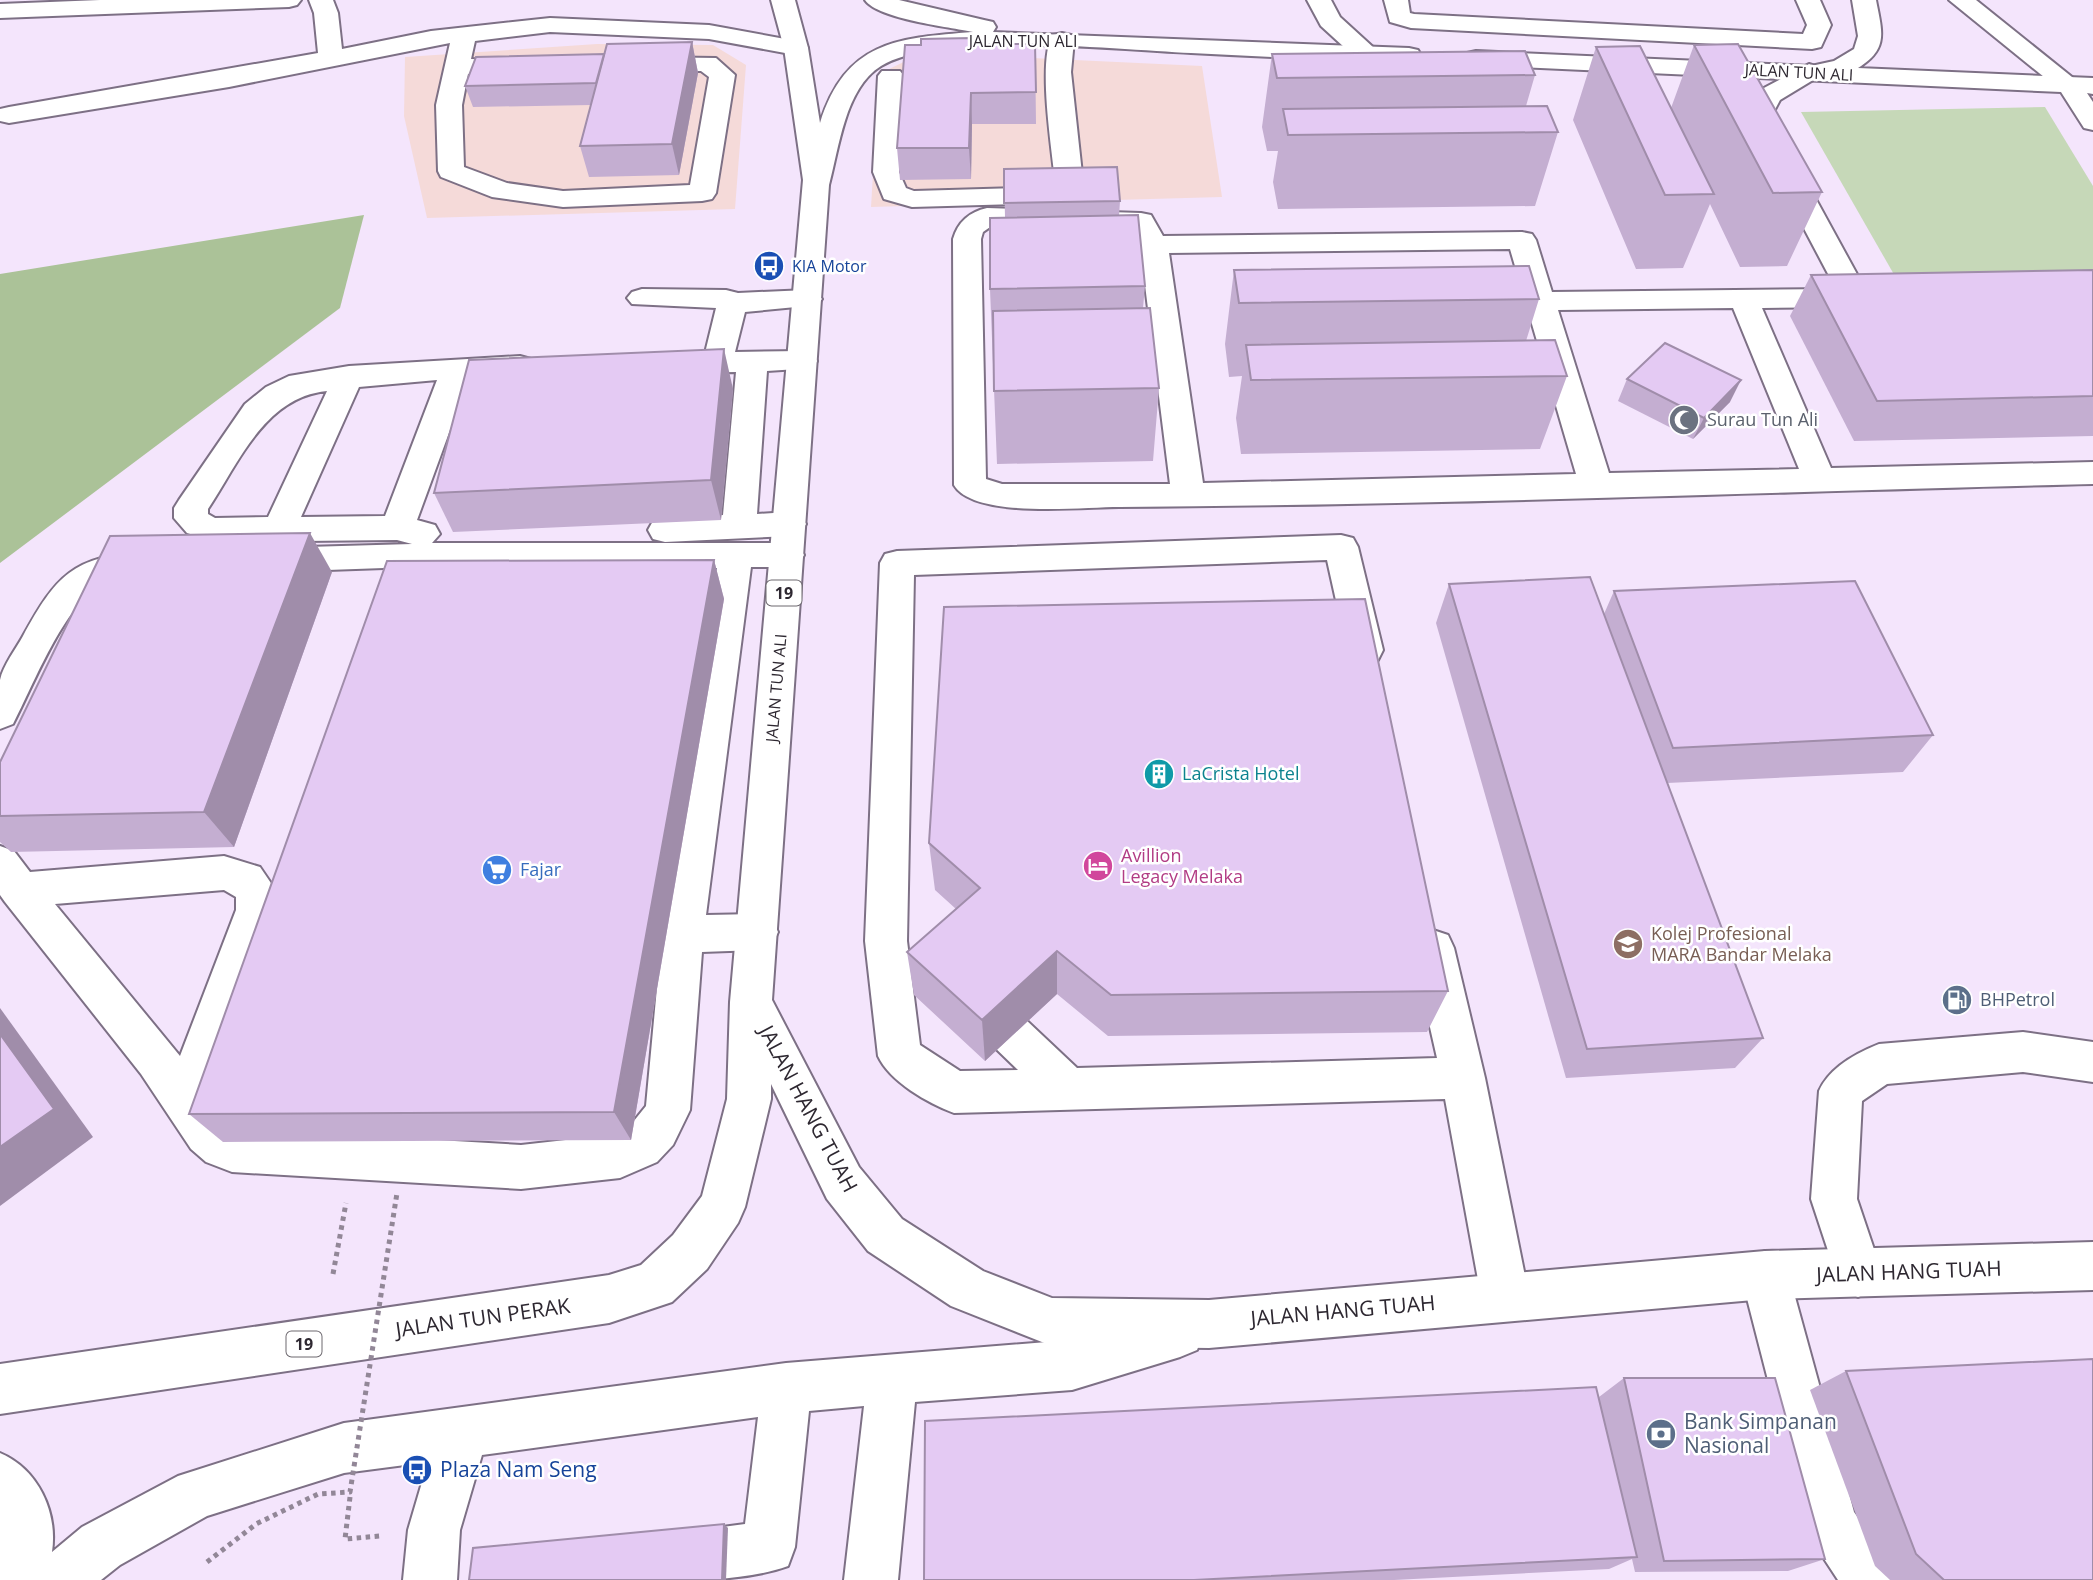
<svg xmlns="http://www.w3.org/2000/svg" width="2093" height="1580" font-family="'Open Sans',sans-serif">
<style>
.industrial{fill:#f5dad9}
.green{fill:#c6d8b8}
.forest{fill:#abc298}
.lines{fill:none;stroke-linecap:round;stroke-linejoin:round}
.minor-casing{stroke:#7d7085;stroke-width:4}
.major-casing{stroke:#7d7085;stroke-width:4}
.path{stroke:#928797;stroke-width:5;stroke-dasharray:4.5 4.5;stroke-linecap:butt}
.minor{fill:#fff;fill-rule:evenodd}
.major{fill:#fff;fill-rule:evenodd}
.path-bridge{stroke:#928797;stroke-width:5;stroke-dasharray:4.5 4.5;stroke-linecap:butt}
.wall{fill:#c4aed1}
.shaded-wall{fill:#a08daa}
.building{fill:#e4caf3;stroke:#a08daa;stroke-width:2}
.labels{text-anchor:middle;stroke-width:5;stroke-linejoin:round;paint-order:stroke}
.far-street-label{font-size:16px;fill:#2e2831;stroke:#fff}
.far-transit-label{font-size:16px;fill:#164399;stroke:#fff;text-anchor:start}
.shield{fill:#fff;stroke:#6d686f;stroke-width:2}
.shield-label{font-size:16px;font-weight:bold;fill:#2e2831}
.worship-label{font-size:18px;fill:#5b616d;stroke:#fff;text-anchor:start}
.culture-label{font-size:18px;fill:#0d838f;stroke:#fff;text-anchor:start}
.hotel-label{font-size:18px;fill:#b23c85;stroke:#fff;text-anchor:start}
.shop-label{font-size:18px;fill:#366cbe;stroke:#fff;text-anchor:start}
.education-label{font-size:18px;fill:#785e54;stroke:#fff;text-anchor:start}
.service-label{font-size:18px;fill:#4e5e75;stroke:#fff;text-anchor:start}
.near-street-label{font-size:21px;fill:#2e2831;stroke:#fff}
.near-service-label{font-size:21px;fill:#4e5e75;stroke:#fff;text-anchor:start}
.near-transit-label{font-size:21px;fill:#164399;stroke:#fff;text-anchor:start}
</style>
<rect width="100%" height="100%" fill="#f4e5fc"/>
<g class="industrial">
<polygon points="597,44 713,45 746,65 735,209 427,218 404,116 405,57"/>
<polygon points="922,53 1202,66 1222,197 871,207 879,74"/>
</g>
<polygon class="green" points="2045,107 2093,186 2093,295 1900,285 1801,112"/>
<polygon class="forest" points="364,215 340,308 0,563 0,274"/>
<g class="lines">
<g class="minor-casing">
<g id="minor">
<polygon points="100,0 301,0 297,5 289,7 0,18 0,4"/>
<polygon points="309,0 333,0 338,13 342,49 431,31 550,18 709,25 796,41 805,43 808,48 805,53 796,55 709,39 550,32 475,41 471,59 534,61 538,66 534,71 525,74 468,74 462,105 464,167 507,183 563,191 690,185 709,77 701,71 645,71 636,69 633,64 636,59 645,57 716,58 735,75 716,193 712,199 702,201 563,207 492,197 441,177 438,171 436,105 450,43 229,87 9,123 0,121 0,109 9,107 318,53 314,13"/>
<polygon points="1307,0 1331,0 1340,17 1374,48 1377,53 1374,58 1356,58 1321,26"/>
<polygon points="1384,0 1408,0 1410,13 1414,14 1803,34 1807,25 1796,0 1820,0 1831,25 1821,47 1812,49 1411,28 1390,22"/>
<polygon points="1949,0 1976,0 2082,85 2078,90 2060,90"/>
<path d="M1062 33 1071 35 1074 40 1071 72 1083 183C1076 193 1068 200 1056 203L912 207 884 199 873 172 878 76 882 71H900L904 76 899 172 906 188 914 191 1049 187 1055 181C1052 150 1037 58 1053 35Z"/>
<path d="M1809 64 1818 67 1822 72 1818 77 1780 100 1771 117 1870 298 1865 304 1855 307 1762 308 1831 468 2093 462V484C1769 492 1444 505 1119 507 1082 507 974 519 954 485L953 239C958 222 969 212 987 208L1141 213 1151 215 1163 236 1522 232 1532 234 1536 240 1552 292 1836 289 1745 117 1762 89ZM993 225 1131 229 1140 245 1170 484H1002L986 479 981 239 983 232ZM1510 249 1576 474 1203 483 1169 253ZM1733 308 1799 469 1609 473 1558 310Z"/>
<polygon points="642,289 726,290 738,293 807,290 817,293 822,299 817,305 745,312 735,352 802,351 813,354 817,361 813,368 767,371 757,514 789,512 801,516 806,524 801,532 789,536 665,542 653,539 648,530 653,521 723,515 736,372 674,373 663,370 659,363 663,356 705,353 716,308 632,304 627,298 632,292"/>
<path d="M520 356 531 359 535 366 531 373 469 378 417 520 435 525 440 534 432 543H787L799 546 804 555 799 564 787 567H751L706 915 757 914 772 919 778 932 772 945 757 950 702 952 690 1110 673 1145 657 1162 620 1178 521 1189 232 1172 206 1162 191 1149 141 1074 5 902 0 895V846L14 851 30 872 224 856 260 867 277 892 276 910 208 1098 222 1119 234 1128 521 1145 619 1134 625 1132 646 1106 662 934 717 568H384L271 572 259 569 254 560 259 551 271 548 412 544 397 540 215 542 187 533 174 518V508L179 500 245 404 266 387 289 376 349 366ZM437 380 385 516 301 517 359 387ZM327 391 268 517 215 518 208 514V509C239 462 265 397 327 391ZM224 890 236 897V910L180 1056 55 904Z"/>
<path d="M1341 535 1353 538 1358 547 1383 650 1378 660 1365 664 1352 660 1347 650 1327 560 914 575 907 941 920 1045 960 1071 1018 1070 960 1014 954 1000 960 986 975 981 990 986 1077 1068 1437 1058 1412 948 1418 935 1433 930 1448 935 1454 948 1485 1078 1529 1296 1522 1313 1505 1320 1488 1313 1481 1296 1445 1099 954 1113C928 1103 890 1082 878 1056L865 941 880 563 885 554 897 551Z"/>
<path d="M144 552 156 556 161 565 156 574C140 579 118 575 103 583 63 606 34 684 13 724L0 729C0 714 0 694 0 680 3 665 16 649 23 636 56 576 73 556 144 552Z"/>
<path d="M2023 1032 2093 1042V1082L2023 1072 1887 1084 1862 1101 1857 1199 1882 1273 1875 1290 1858 1297 1841 1290 1811 1199 1819 1091C1829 1068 1856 1053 1879 1044Z"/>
<polygon points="1765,1251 1782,1258 1789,1275 1854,1512 1888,1561 1896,1580 1838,1580 1813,1542 1805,1524 1741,1275 1748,1258"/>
<path d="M1180 1309 1197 1316 1204 1333 1197 1350 1180 1357 1072 1390 915 1402 898 1580H844L864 1406 809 1411 795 1547 788 1566C749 1580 706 1580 664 1580L658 1578 651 1559 658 1540 677 1533 745 1524 758 1417 482 1455 460 1530 457 1580H403L408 1530 428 1462 344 1473 207 1516 120 1565 101 1580H0V1453C38 1469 58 1512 52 1552L82 1527 178 1476 344 1423 786 1363 1072 1340Z"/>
</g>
</g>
<g class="major-casing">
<g id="major">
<path d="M771 0H795L808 48 820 123C846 41 897 38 973 32 950 27 878 19 865 0H899L984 20 993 22 996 27 993 32 1409 48 1418 50 1421 55 1418 60 1409 62C1336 60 1264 57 1191 53 1119 50 940 30 881 66 845 88 839 148 829 185L772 1000 859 1167 902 1219 983 1271 1052 1298 1209 1300 1765 1251 2093 1242V1290L1765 1299 1209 1348 1052 1346 951 1306 868 1251 827 1199 771 1084V1099L745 1207 738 1223 707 1269 672 1302 609 1323 0 1414V1364L609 1275 641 1265 673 1235 702 1196 727 1099 730 1002 803 180 784 48Z"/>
<path d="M1852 0H1876C1882 32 1889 49 1858 68L2093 78V94L2087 93 2093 102V130L2084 128 2061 92 1476 65 1467 63 1464 58 1467 53 1476 51 1811 66 1834 61 1854 49 1858 36Z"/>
</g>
</g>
<g class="path">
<polyline points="333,1274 346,1203"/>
<polyline points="350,1497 345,1539 380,1536"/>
</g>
<use href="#minor" class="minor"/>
<use href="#major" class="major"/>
<polyline class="path-bridge" points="207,1562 256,1524 318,1494 350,1492 397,1193"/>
</g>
<g class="wall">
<polygon points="692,42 698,73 679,175 589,177 580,146 591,105 473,107 465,86 604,54"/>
<polygon points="971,44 1035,44 1036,124 972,124 971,179 900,180 897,148"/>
<polygon points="1694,45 1822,192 1787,266 1740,267 1710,204 1683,268 1636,269 1573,120 1596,47 1671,108"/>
<polygon points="1272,54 1535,75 1526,106 1558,132 1535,206 1278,209 1273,182 1278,151 1267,151 1262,127"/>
<polygon points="1004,169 1120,201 1119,216 1145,286 1143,308 1159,388 1153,461 997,464 990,289 1005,218"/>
<polygon points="1234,270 1539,299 1526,341 1567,376 1540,449 1241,454 1236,418 1242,376 1229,377 1225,344"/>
<polygon points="2093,270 2093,436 1854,441 1790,316 1811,275"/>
<polygon points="1627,379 1730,402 1693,439 1618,401"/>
<polygon points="733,389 721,520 453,532 434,493"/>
<polygon points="714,560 724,599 631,1140 223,1142 189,1114"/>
<polygon points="332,572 234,847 11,852 0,842 0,762"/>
<polygon points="1449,584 1604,614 1614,591 1933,735 1903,772 1667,783 1763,1038 1735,1068 1566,1078 1436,623"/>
<polygon points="929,843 1448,991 1427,1032 1108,1036 1057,994 985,1061 914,995 907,952 956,909 935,890"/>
<polygon points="1846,1371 2093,1580 1890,1580 1875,1566 1810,1390"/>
<polygon points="1624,1378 1825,1559 1788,1571 1635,1572 1632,1559 1609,1569 1394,1580 924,1580 1599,1397"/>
</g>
<g class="shaded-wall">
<polygon points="692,42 698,73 679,175 672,144"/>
<polygon points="971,93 972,124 971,179 969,148"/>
<polygon points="724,349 733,389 721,520 711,480"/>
<polygon points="1741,380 1730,402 1693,439 1704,418"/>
<polygon points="310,533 332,572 234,847 204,812"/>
<polygon points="714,560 724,599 631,1140 614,1112"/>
<polygon points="1057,951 1057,994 985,1061 982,1020"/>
<polygon points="0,1008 93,1137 0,1206"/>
<polygon points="724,1524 728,1528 726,1580 722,1580"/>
</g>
<g class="building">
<polygon points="971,38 971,44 1035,44 1036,92 971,93 969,148 897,148 905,45 921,45 921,39"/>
<polygon points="692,42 672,144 580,146 607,44"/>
<polygon points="1738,44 1822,192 1773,193 1694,45"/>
<polygon points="1640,46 1714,194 1665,195 1596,47"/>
<polygon points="1525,51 1535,75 1277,78 1272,54"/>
<polygon points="604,54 596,83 465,86 476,57"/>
<polygon points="1547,106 1558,132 1288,135 1283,109"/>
<polygon points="1117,167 1120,201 1004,203 1004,169"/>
<polygon points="1138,215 1145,286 990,289 990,218"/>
<polygon points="1529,266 1539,299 1239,303 1234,270"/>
<polygon points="2093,270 2093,396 1877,401 1811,275"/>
<polygon points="1150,308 1159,388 994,391 993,311"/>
<polygon points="1555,340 1567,376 1251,380 1246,345"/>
<polygon points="1665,343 1741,380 1704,418 1627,379"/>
<polygon points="724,349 711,480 434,493 469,360"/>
<polygon points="310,533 204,812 0,816 0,762 110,536"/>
<polygon points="714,560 614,1112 189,1114 387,561"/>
<polygon points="1590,577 1763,1038 1587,1049 1449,584"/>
<polygon points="1855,581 1933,735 1673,748 1614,591"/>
<polygon points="1365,599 1448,991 1111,995 1057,951 982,1020 907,952 980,888 929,843 944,607"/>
<polygon points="0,1034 54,1109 0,1147"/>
<polygon points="2093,1359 2093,1580 1944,1580 1916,1554 1846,1371"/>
<polygon points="1624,1378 1775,1378 1825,1559 1664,1561"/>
<polygon points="1596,1387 1637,1557 1194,1580 924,1580 925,1421"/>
<polygon points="724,1524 722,1580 469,1580 473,1548"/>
</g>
<defs>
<g id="bus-disc" transform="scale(1.575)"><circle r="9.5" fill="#1a4fb4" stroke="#fff"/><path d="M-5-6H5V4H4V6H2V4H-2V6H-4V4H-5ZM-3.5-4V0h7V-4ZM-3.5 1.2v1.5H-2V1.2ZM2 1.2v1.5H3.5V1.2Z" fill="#fff"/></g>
<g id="mosque-disc" transform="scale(1.575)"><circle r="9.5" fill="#6b7280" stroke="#fff"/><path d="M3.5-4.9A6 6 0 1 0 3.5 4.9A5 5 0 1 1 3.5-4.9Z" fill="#fff"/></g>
<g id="building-disc" transform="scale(1.575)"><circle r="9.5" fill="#0f9aa8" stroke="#fff"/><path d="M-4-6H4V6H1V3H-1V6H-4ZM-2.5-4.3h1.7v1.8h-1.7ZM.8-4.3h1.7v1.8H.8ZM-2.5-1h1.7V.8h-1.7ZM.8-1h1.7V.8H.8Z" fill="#fff"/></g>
<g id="hotel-disc" transform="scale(1.575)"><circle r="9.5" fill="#d1479c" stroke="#fff"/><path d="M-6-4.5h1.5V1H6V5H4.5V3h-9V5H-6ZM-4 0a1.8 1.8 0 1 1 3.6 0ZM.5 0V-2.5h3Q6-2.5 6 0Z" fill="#fff"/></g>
<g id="supermarket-disc" transform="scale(1.575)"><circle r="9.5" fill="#3f7fe0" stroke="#fff"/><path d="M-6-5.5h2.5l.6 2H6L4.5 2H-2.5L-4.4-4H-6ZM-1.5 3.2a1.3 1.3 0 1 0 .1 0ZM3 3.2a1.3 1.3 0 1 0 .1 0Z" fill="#fff"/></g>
<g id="university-disc" transform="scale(1.575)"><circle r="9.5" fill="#8d6e63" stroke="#fff"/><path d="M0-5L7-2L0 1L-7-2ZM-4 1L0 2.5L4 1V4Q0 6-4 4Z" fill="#fff"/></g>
<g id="fuel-disc" transform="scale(1.575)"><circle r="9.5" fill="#5c6f8a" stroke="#fff"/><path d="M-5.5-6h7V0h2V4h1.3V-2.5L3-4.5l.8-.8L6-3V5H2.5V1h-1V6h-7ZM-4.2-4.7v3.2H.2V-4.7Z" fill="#fff"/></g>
<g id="bank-disc" transform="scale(1.575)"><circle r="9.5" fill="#5c6f8a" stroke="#fff"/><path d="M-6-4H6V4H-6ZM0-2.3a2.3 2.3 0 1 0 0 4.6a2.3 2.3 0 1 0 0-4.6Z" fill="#fff"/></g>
</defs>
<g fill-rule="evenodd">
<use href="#bus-disc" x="769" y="266"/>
<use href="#mosque-disc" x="1684" y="420"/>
<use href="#building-disc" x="1159" y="774"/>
<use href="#hotel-disc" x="1098" y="866"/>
<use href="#supermarket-disc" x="497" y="870"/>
<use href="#university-disc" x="1628" y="944"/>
<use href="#fuel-disc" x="1957" y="1000"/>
<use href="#bank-disc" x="1661" y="1434"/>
<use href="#bus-disc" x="417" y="1470"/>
</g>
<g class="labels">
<g class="far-street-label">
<text x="1023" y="47">JALAN TUN ALI</text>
<text transform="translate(1799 72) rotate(3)" y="6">JALAN TUN ALI</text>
<text transform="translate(776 688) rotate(-85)" y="6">JALAN TUN ALI</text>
</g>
<g class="far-transit-label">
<text x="792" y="272">KIA Motor</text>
</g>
<g class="shield">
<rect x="766.5" y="580.5" width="35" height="25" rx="5"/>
<rect x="286.5" y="1331.5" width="35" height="25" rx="5"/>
</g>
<g class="shield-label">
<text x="784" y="599">19</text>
<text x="304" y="1350">19</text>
</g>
<g class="worship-label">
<text x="1707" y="426">Surau Tun Ali</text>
</g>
<g class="culture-label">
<text x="1182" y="780">LaCrista Hotel</text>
</g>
<g class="hotel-label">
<text x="1121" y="862">Avillion<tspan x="1121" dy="21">Legacy Melaka</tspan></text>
</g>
<g class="shop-label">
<text x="520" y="876">Fajar</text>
</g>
<g class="education-label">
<text x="1651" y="940">Kolej Profesional<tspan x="1651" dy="21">MARA Bandar Melaka</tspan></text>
</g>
<g class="service-label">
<text x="1980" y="1006">BHPetrol</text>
</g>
<g class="near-street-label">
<text transform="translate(808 1109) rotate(62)" y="7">JALAN HANG TUAH</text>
<text transform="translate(1909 1272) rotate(-2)" y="7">JALAN HANG TUAH</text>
<text transform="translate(1343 1311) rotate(-5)" y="7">JALAN HANG TUAH</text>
<text transform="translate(483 1318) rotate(-8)" y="7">JALAN TUN PERAK</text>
</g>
<g class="near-service-label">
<text x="1684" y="1429">Bank Simpanan<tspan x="1684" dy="24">Nasional</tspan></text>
</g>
<g class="near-transit-label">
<text x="440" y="1477">Plaza Nam Seng</text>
</g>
</g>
</svg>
